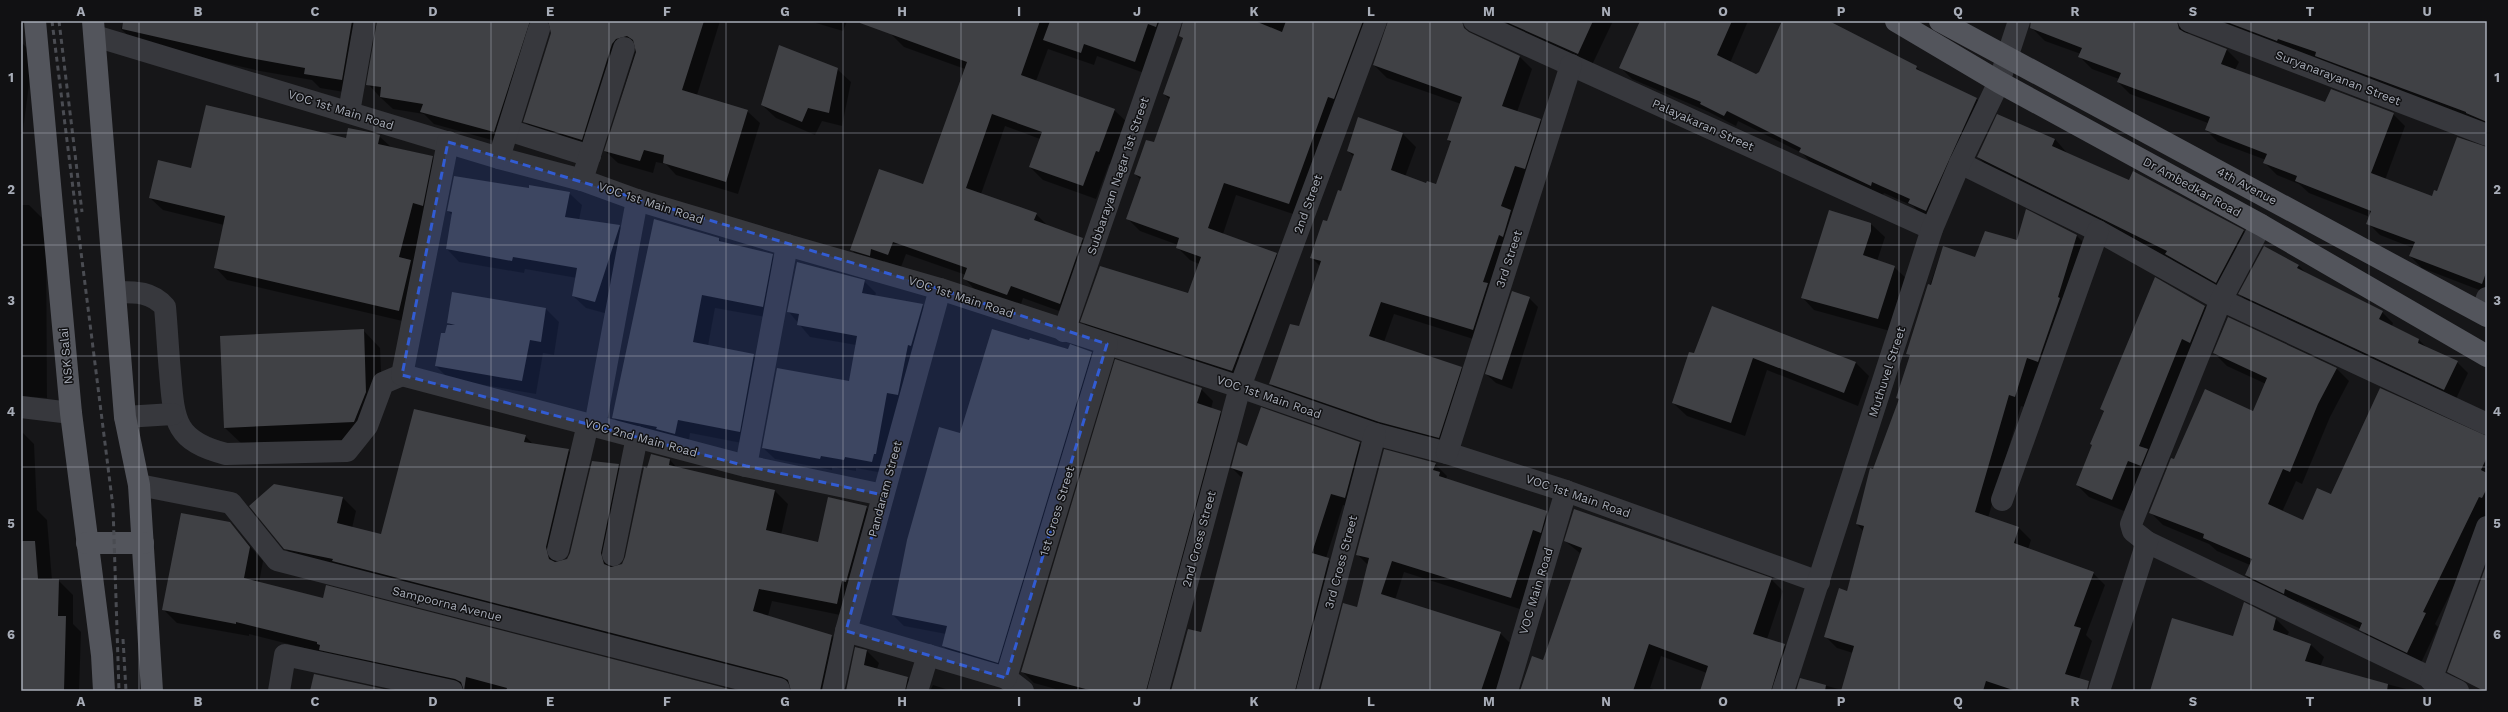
<svg xmlns="http://www.w3.org/2000/svg" width="2508" height="712" font-family="'Work Sans',sans-serif">
<style>
.shadow{fill:#0007}
.building{fill:#404145}
.lines{fill:none;stroke-linecap:round;stroke-linejoin:round}
.minor{stroke:#37383d;stroke-width:22}
.major{stroke:#53555c;stroke-width:22}
.rail{stroke:#4a4c52;stroke-width:3;stroke-dasharray:5 4;stroke-linecap:butt}
.marked{fill:#325cd3;fill-opacity:0.2;stroke:#325cd3;stroke-width:3;stroke-dasharray:8 5;stroke-linejoin:round}
.grid{fill:none;stroke:#a8adb8;stroke-width:1;stroke-opacity:0.55}
.labels{text-anchor:middle;stroke-width:3;stroke-linejoin:round;paint-order:stroke}
.street-label{font-size:12px;fill:#a8adb8;stroke:#111113}
.neatline{fill:none;stroke:#a8adb8;stroke-width:1.5}
.grid-label{font-size:13px;text-anchor:middle;font-weight:bold;fill:#a8adb8}
</style>
<rect width="100%" height="100%" fill="#161618"/>
<g class="shadow">
<polygon points="123,21 375,21 377,23 370,27 356,94 320,88 312,80 260,71 136,43 121,29"/>
<polygon points="378,21 720,21 697,95 747,111 760,123 738,194 676,175 666,164 656,162 653,173 618,163 605,151 636,49 628,51 594,152 537,134 524,121 552,32 551,30 543,32 506,144 434,124 424,114 393,109 380,97 368,84"/>
<polygon points="809,21 847,21 843,31"/>
<polygon points="896,21 1446,21 1519,56 1532,69 1517,112 1540,120 1553,133 1486,343 1394,314 1384,342 1461,367 1474,380 1452,450 1283,396 1270,384 1299,328 1320,266 1311,257 1341,192 1354,157 1348,151 1359,118 1403,134 1416,147 1405,177 1427,184 1436,185 1451,143 1448,140 1461,104 1387,78 1374,65 1388,23 1381,24 1302,217 1236,195 1223,234 1276,254 1289,266 1245,384 1094,334 1082,321 1189,294 1199,264 1190,260 1177,247 1178,245 1140,231 1127,218 1141,180 1135,174 1154,144 1170,100 1164,94 1183,39 1180,36 1183,23 1175,24 1147,74 1097,56 1094,65 1048,49 1036,81 1114,110 1127,122 1112,165 1109,164 1096,199 1043,180 1030,167 1040,139 1005,126 981,194 1036,214 1049,227 1082,239 1095,251 1073,316 1023,298 1020,307 977,292 965,279 966,275 906,254 901,267 884,261 882,268 864,263 852,250 924,186 965,69 904,47 891,34"/>
<polygon points="1505,21 1613,21 1591,67 1518,34"/>
<polygon points="1641,21 1748,21 1730,63 1756,75 1760,72 1783,21 1819,21 1916,67 1924,74 1977,99 1988,110 1938,222 1921,214 1913,206 1884,193 1882,196 1812,164 1802,153 1738,121 1736,126 1709,112 1632,79 1620,67"/>
<polygon points="2036,21 2198,21 2189,28 2188,35 2227,50 2239,62 2235,70 2326,104 2393,114 2405,126 2385,180 2432,198 2437,192 2487,190 2487,293 2422,268 2410,256 2413,248 2380,235 2368,223 2370,217 2309,193 2299,184 2277,175 2265,163 2266,160 2218,142 2206,130 2208,123 2130,94 2118,82 2119,79 2092,69 2080,57 2081,54 2045,41 2033,29"/>
<polygon points="2206,21 2487,21 2487,129"/>
<polygon points="21,42 33,54 22,138 21,138"/>
<polygon points="837,69 851,82 842,126 822,121 815,135 776,118 762,105"/>
<polygon points="379,136 391,147 432,156 445,169 411,323 227,280 215,267 224,225 163,210 150,198 192,169 347,140"/>
<polygon points="2055,139 2067,153 2244,231 2256,244 2229,295 2179,267 2171,259 1991,170 1978,157"/>
<polygon points="530,189 569,193 582,205 579,220 619,226 632,239 608,314 586,308 573,296 577,278 525,269 524,273 459,262 447,249 452,215 448,211"/>
<polygon points="21,205 29,205 46,222 47,398 21,396"/>
<polygon points="1830,211 1872,225 1885,237 1877,261 1894,267 1907,279 1890,331 1814,310 1802,297"/>
<polygon points="2077,236 2089,248 2027,408 2021,406 1988,518 2019,528 2031,540 2028,549 2093,573 2105,585 2086,635 2092,641 2079,679 2093,691 1796,691 1801,679 1842,690 1853,653 1837,648 1825,636 1847,592 1863,531 1857,524 1899,400 1897,398 1911,357 1907,353 1943,247 1976,258 2017,241"/>
<polygon points="719,239 724,244 772,255 785,268 776,319 715,308 708,346 754,355 767,368 752,445 690,433 688,447 626,430 613,417"/>
<polygon points="2298,265 2308,275 2382,312 2393,323 2392,326 2419,340 2427,348 2457,362 2468,373 2455,401 2251,305 2239,294"/>
<polygon points="864,281 876,293 875,297 922,305 934,317 883,473 856,468 856,471 832,467 832,470 775,459 763,448 850,382 856,345 810,337 788,311"/>
<polygon points="1529,298 1538,307 1512,389 1496,383 1486,374"/>
<polygon points="2205,306 2217,319 2124,511 2089,497 2077,485 2105,413 2101,409"/>
<polygon points="546,309 559,322 554,355 543,353 536,394 449,379 436,366 446,335 452,326 448,323"/>
<polygon points="363,330 380,348 383,410 371,439 243,445 225,428"/>
<polygon points="1030,342 1091,353 1102,364 1009,673 955,657 943,646 946,634 904,626 893,615"/>
<polygon points="1690,353 1856,363 1869,376 1858,406 1767,370 1745,436 1687,416 1673,403"/>
<polygon points="2214,353 2336,368 2349,381 2330,417 2302,484 2296,481 2282,512 2303,521 2331,495 2487,436 2487,520 2435,624 2438,627 2420,665 2373,642 2361,629 2298,601 2297,606 2259,588 2246,575 2250,565 2217,551 2209,544 2163,525 2150,512 2174,461 2253,412 2266,384 2227,366"/>
<polygon points="1201,389 1213,401 1211,409 1220,412 1232,424 1160,691 1063,691 1034,683 1022,671"/>
<polygon points="21,431 34,444 37,510 47,520 52,580 58,580 73,595 73,624 81,632 79,691 21,691"/>
<polygon points="525,436 534,445 568,450 581,463 559,562 567,560 618,465 631,478 613,568 623,564 626,558 648,469 670,460 678,469 775,491 788,504 781,535 819,543 866,507 879,520 850,617 772,601 768,616 832,636 845,649 836,691 792,691 791,688 298,562 285,548 343,498 356,511 352,528 382,535"/>
<polygon points="1359,443 1371,455 1357,510 1343,505 1326,558 1341,571 1309,691 1172,691 1201,634 1242,478 1232,468 1248,447"/>
<polygon points="1435,464 1447,476 1446,479 1546,512 1558,524 1523,610 1404,572 1395,600 1500,633 1512,645 1497,691 1321,691 1357,608 1368,565 1357,554"/>
<polygon points="230,523 263,561 259,583 323,599 327,587 738,691 464,691 333,662 324,653 249,634 249,636 177,623 164,610"/>
<polygon points="1565,541 1771,579 1783,591 1767,639 1784,645 1796,657 1785,691 1701,691 1707,673 1661,656 1650,688 1659,691 1520,691 1543,662 1581,554"/>
<polygon points="2276,619 2289,632 2287,636 2311,645 2324,657 2320,667 2414,691 2150,691 2234,638"/>
<polygon points="856,648 867,651 879,663 877,669 908,678 919,691 847,691"/>
<polygon points="933,685 952,691 930,691"/>
</g>
<g class="building">
<polygon points="123,21 352,21 342,80 304,74 305,68 245,57 122,29"/>
<polygon points="377,21 530,21 494,132 420,112 423,104 380,97 381,87 366,85"/>
<polygon points="548,21 704,21 682,90 748,110 726,182 663,163 664,155 644,150 640,161 604,151 636,52 633,40 627,36 616,39 612,44 582,140 523,122 551,33"/>
<polygon points="860,21 1040,21 1021,75 1115,109 1099,152 1096,151 1083,186 1029,167 1042,132 992,114 966,188 1037,213 1034,220 1083,238 1060,304 1011,286 1007,295 963,279 967,268 893,242 888,255 871,249 870,256 850,250 879,169 923,184 967,62 860,23"/>
<polygon points="1050,21 1158,21 1156,27 1148,24 1135,62 1084,44 1081,53 1043,40"/>
<polygon points="1183,21 1255,21 1282,32 1286,21 1363,21 1334,99 1328,97 1289,204 1224,183 1208,228 1277,253 1232,371 1080,322 1100,266 1188,293 1201,257 1176,248 1179,238 1126,219 1141,177 1134,174 1146,140 1154,142 1170,97 1163,94 1183,38 1179,36"/>
<polygon points="1388,21 1462,21 1464,28 1469,32 1520,56 1502,106 1541,119 1525,169 1515,166 1501,206 1511,210 1503,237 1499,235 1483,282 1488,283 1473,330 1381,302 1369,336 1462,367 1439,438 1379,422 1269,384 1290,324 1299,326 1321,261 1310,258 1323,220 1327,221 1338,190 1341,191 1354,154 1347,151 1358,117 1403,133 1391,170 1426,183 1427,181 1436,184 1451,141 1447,140 1462,97 1373,65"/>
<polygon points="1504,21 1593,21 1578,54"/>
<polygon points="1640,21 1732,21 1717,55 1756,74 1759,72 1782,21 1829,21 1917,66 1916,69 1977,98 1926,211 1908,203 1910,199 1872,182 1871,186 1799,152 1801,148 1727,111 1724,116 1700,104 1701,102 1619,68"/>
<polygon points="2031,21 2177,21 2179,29 2184,32 2227,49 2221,64 2325,102 2331,89 2394,113 2371,173 2432,196 2434,190 2437,191 2457,137 2487,147 2487,270 2482,284 2409,256 2415,242 2366,224 2371,211 2295,181 2297,176 2263,163 2267,154 2205,130 2210,117 2117,82 2121,73 2078,57 2082,48 2030,28"/>
<polygon points="2224,21 2487,21 2487,122 2466,113 2466,112 2315,56 2316,52 2278,39 2277,41"/>
<polygon points="779,45 838,68 829,113 808,108 802,122 761,105"/>
<polygon points="206,105 346,138 348,128 369,132 380,135 378,144 433,156 423,206 413,203 399,257 411,260 399,311 214,268 225,216 149,198 158,160 191,168"/>
<polygon points="1997,114 2055,139 2052,146 2129,180 2133,171 2244,230 2216,283 2165,254 2167,251 1977,157"/>
<polygon points="454,176 529,188 529,185 570,192 565,217 620,225 595,302 572,296 577,268 513,257 512,261 446,249 452,212 447,211"/>
<polygon points="2026,209 2077,235 2058,297 2060,298 2038,362 2027,358 2015,397 2009,395 1975,512 2019,527 2014,543 2094,572 2074,626 2081,628 2065,674 2089,681 2087,691 2016,691 1986,681 1983,691 1841,691 1854,646 1824,637 1839,588 1847,591 1864,526 1856,524 1870,468 1873,469 1899,399 1896,398 1910,355 1906,354 1928,284 1931,285 1943,246 1975,257 1985,231 2017,240"/>
<polygon points="1829,210 1871,223 1871,231 1863,255 1895,266 1878,319 1801,298"/>
<polygon points="654,219 719,238 719,241 773,254 763,307 702,295 693,342 754,354 740,432 678,420 675,434 656,429 657,427 612,418"/>
<polygon points="2264,246 2299,265 2297,268 2383,311 2379,319 2419,339 2418,343 2458,361 2444,390 2238,294"/>
<polygon points="797,262 865,280 862,293 923,304 911,346 908,345 898,395 887,393 876,454 874,454 872,462 845,457 844,460 821,456 820,459 762,448 777,368 849,381 857,336 797,325 799,314 787,312"/>
<polygon points="2155,277 2205,306 2190,343 2182,339 2139,446 2148,449 2141,466 2128,461 2112,500 2076,485 2092,445 2090,444 2104,411 2100,409"/>
<polygon points="1512,291 1530,297 1502,380 1485,374"/>
<polygon points="452,292 546,308 541,342 530,340 522,381 435,366 441,333 445,333 447,325 455,325 447,323"/>
<polygon points="1712,306 1856,362 1844,393 1753,358 1731,423 1672,403 1689,352 1694,353"/>
<polygon points="2228,317 2337,368 2318,404 2290,472 2283,469 2268,504 2303,520 2317,488 2331,494 2380,388 2487,436 2487,457 2481,470 2487,473 2487,488 2482,498 2479,497 2423,612 2426,613 2407,653 2359,630 2362,623 2285,589 2284,594 2245,575 2252,559 2203,538 2204,534 2149,513 2171,458 2174,459 2205,389 2253,411 2267,378 2213,353"/>
<polygon points="364,329 366,392 354,422 224,428 220,336"/>
<polygon points="992,329 1029,340 1030,338 1068,349 1070,344 1092,352 998,663 942,646 947,626 892,615 907,540 939,427 960,433"/>
<polygon points="1115,359 1202,388 1197,403 1221,411 1146,691 1093,691 1021,672"/>
<polygon points="1261,407 1360,442 1345,498 1331,494 1312,553 1329,558 1295,691 1171,691 1188,629 1201,632 1243,472 1231,468 1238,442 1247,446"/>
<polygon points="414,409 526,435 524,442 569,449 546,547 549,559 555,562 567,559 570,553 592,461 619,464 601,553 604,564 611,567 622,564 625,557 644,467 647,468 651,454 670,459 669,465 775,490 766,530 818,542 828,497 867,506 846,582 842,581 837,604 759,589 753,611 832,635 820,691 791,691 788,680 782,677 332,561 333,559 284,549 249,506 274,484 343,497 337,523 381,534"/>
<polygon points="1384,449 1436,463 1433,470 1440,472 1439,476 1547,511 1541,533 1533,530 1511,598 1392,561 1381,594 1501,632 1481,691 1320,691 1343,603 1357,607 1369,558 1356,555"/>
<polygon points="1574,509 1772,578 1753,634 1785,644 1771,691 1700,691 1708,666 1649,644 1633,691 1520,691 1532,656 1543,660 1582,548 1564,541"/>
<polygon points="181,513 230,522 250,547 244,578 323,598 326,585 737,691 506,691 507,688 466,677 464,691 461,682 455,679 319,650 320,645 317,644 317,642 236,622 236,624 162,610"/>
<polygon points="21,541 35,541 38,579 59,579 58,616 66,616 64,691 21,691"/>
<polygon points="2487,563 2487,691 2484,691 2447,672"/>
<polygon points="2244,602 2276,618 2273,630 2311,644 2305,661 2388,684 2387,691 2150,691 2172,618 2233,636"/>
<polygon points="855,647 867,650 864,665 908,677 905,691 846,691"/>
<polygon points="314,674 393,691 310,691"/>
<polygon points="1800,678 1826,685 1825,691 1796,691"/>
</g>
<g class="lines">
<g class="minor">
<polyline points="1474,21 1932,229"/>
<polyline points="2189,21 2487,135"/>
<polyline points="95,36 499,158 582,180 637,200 787,245 940,289 1240,387 1375,434 1447,453 1566,491 1819,582"/>
<polyline points="349,112 365,21"/>
<polyline points="508,130 590,156"/>
<polyline points="499,158 539,29"/>
<polyline points="1960,163 2098,231 2221,300 2487,424"/>
<polyline points="582,180 624,48"/>
<path d="M115 292C134 292 151 291 165 307 167 329 168 351 170 372 174 420 174 441 226 454L347 451 367 426 383 383 402 375"/>
<polyline points="2482,312 2487,298"/>
<polyline points="1064,331 1171,21"/>
<polyline points="402,375 746,466 883,495"/>
<polyline points="402,375 448,142"/>
<polyline points="21,407 71,413"/>
<polyline points="125,417 173,414"/>
<polyline points="595,426 637,200"/>
<polyline points="1447,453 1571,65"/>
<polyline points="746,466 787,245"/>
<polyline points="139,485 231,503 277,560 779,689"/>
<polyline points="2002,500 2098,231"/>
<polyline points="2147,542 2458,691"/>
<polyline points="558,550 588,424"/>
<polyline points="613,555 637,437"/>
<polyline points="846,631 1006,678 1023,691"/>
<polyline points="1006,678 1107,344"/>
<polyline points="2431,680 2487,527"/>
<polyline points="279,691 285,655 452,691"/>
<polyline points="833,691 846,631 940,289"/>
<polyline points="917,691 928,655"/>
<polyline points="1158,691 1240,387 1376,21"/>
<polyline points="1307,691 1375,434"/>
<polyline points="1507,691 1566,491"/>
<polyline points="1783,691 1932,229 1960,163 1999,82 2019,21"/>
<polyline points="2099,691 2147,542 2133,531 2131,524 2221,300 2261,225"/>
</g>
<g class="major">
<polyline points="35,21 71,413 102,655 104,691"/>
<polyline points="93,21 125,417 139,485 152,691"/>
<polyline points="1896,21 1999,82 2261,225 2487,356"/>
<polyline points="1940,21 2487,316"/>
<polyline points="87,543 143,543"/>
</g>
<g class="rail">
<polyline points="52,21 113,507 119,691"/>
<polyline points="59,21 82,212"/>
<polyline points="123,639 126,691"/>
</g>
</g>
<path class="marked" d="M448 142 940 289 1107 344 1006 678 846 631 883 495 746 466 402 375Z"/>
<path class="grid" d="M139 21V691M257 21V691M374 21V691M491 21V691M609 21V691M726 21V691M843 21V691M961 21V691M1078 21V691M1195 21V691M1313 21V691M1430 21V691M1547 21V691M1665 21V691M1782 21V691M1899 21V691M2017 21V691M2134 21V691M2251 21V691M2369 21V691M21 133H2487M21 245H2487M21 356H2487M21 467H2487M21 579H2487"/>
<g class="labels">
<g class="street-label">
<text transform="translate(2338 78) rotate(21)" y="4">Suryanarayanan Street</text>
<text transform="translate(341 110) rotate(17)" y="4">VOC 1st Main Road</text>
<text transform="translate(1703 125) rotate(24)" y="4">Palayakaran Street</text>
<text transform="translate(1118 176) rotate(-71)" y="4">Subbarayan Nagar 1st Street</text>
<text transform="translate(2247 186) rotate(28)" y="4">4th Avenue</text>
<text transform="translate(2192 187) rotate(29)" y="4">Dr Ambedkar Road</text>
<text transform="translate(651 203) rotate(18)" y="4">VOC 1st Main Road</text>
<text transform="translate(1308 204) rotate(-70)" y="4">2nd Street</text>
<text transform="translate(1509 259) rotate(-72)" y="4">3rd Street</text>
<text transform="translate(961 297) rotate(18)" y="4">VOC 1st Main Road</text>
<text transform="translate(66 356) rotate(-95)" y="4">NSK Salai</text>
<text transform="translate(1887 372) rotate(-72)" y="4">Muthuvel Street</text>
<text transform="translate(1269 397) rotate(19)" y="4">VOC 1st Main Road</text>
<text transform="translate(641 438) rotate(15)" y="4">VOC 2nd Main Road</text>
<text transform="translate(885 489) rotate(-75)" y="4">Pandaram Street</text>
<text transform="translate(1578 496) rotate(19)" y="4">VOC 1st Main Road</text>
<text transform="translate(1057 511) rotate(-73)" y="4">1st Cross Street</text>
<text transform="translate(1199 539) rotate(-75)" y="4">2nd Cross Street</text>
<text transform="translate(1341 562) rotate(-75)" y="4">3rd Cross Street</text>
<text transform="translate(1536 591) rotate(-73)" y="4">VOC Main Road</text>
<text transform="translate(447 604) rotate(14)" y="4">Sampoorna Avenue</text>
</g>
</g>
<rect width="2508" height="712" fill="none" stroke="#111113" stroke-width="44"/>
<rect x="22" y="22" width="2464" height="668" class="neatline"/>
<g class="grid-label">
<text x="81" y="16">A</text>
<text x="198" y="16">B</text>
<text x="315" y="16">C</text>
<text x="433" y="16">D</text>
<text x="550" y="16">E</text>
<text x="667" y="16">F</text>
<text x="785" y="16">G</text>
<text x="902" y="16">H</text>
<text x="1019" y="16">I</text>
<text x="1137" y="16">J</text>
<text x="1254" y="16">K</text>
<text x="1371" y="16">L</text>
<text x="1489" y="16">M</text>
<text x="1606" y="16">N</text>
<text x="1723" y="16">O</text>
<text x="1841" y="16">P</text>
<text x="1958" y="16">Q</text>
<text x="2075" y="16">R</text>
<text x="2193" y="16">S</text>
<text x="2310" y="16">T</text>
<text x="2427" y="16">U</text>
<text x="11" y="82">1</text>
<text x="2497" y="82">1</text>
<text x="11" y="194">2</text>
<text x="2497" y="194">2</text>
<text x="11" y="305">3</text>
<text x="2497" y="305">3</text>
<text x="11" y="416">4</text>
<text x="2497" y="416">4</text>
<text x="11" y="528">5</text>
<text x="2497" y="528">5</text>
<text x="11" y="639">6</text>
<text x="2497" y="639">6</text>
<text x="81" y="706">A</text>
<text x="198" y="706">B</text>
<text x="315" y="706">C</text>
<text x="433" y="706">D</text>
<text x="550" y="706">E</text>
<text x="667" y="706">F</text>
<text x="785" y="706">G</text>
<text x="902" y="706">H</text>
<text x="1019" y="706">I</text>
<text x="1137" y="706">J</text>
<text x="1254" y="706">K</text>
<text x="1371" y="706">L</text>
<text x="1489" y="706">M</text>
<text x="1606" y="706">N</text>
<text x="1723" y="706">O</text>
<text x="1841" y="706">P</text>
<text x="1958" y="706">Q</text>
<text x="2075" y="706">R</text>
<text x="2193" y="706">S</text>
<text x="2310" y="706">T</text>
<text x="2427" y="706">U</text>
</g>
</svg>
